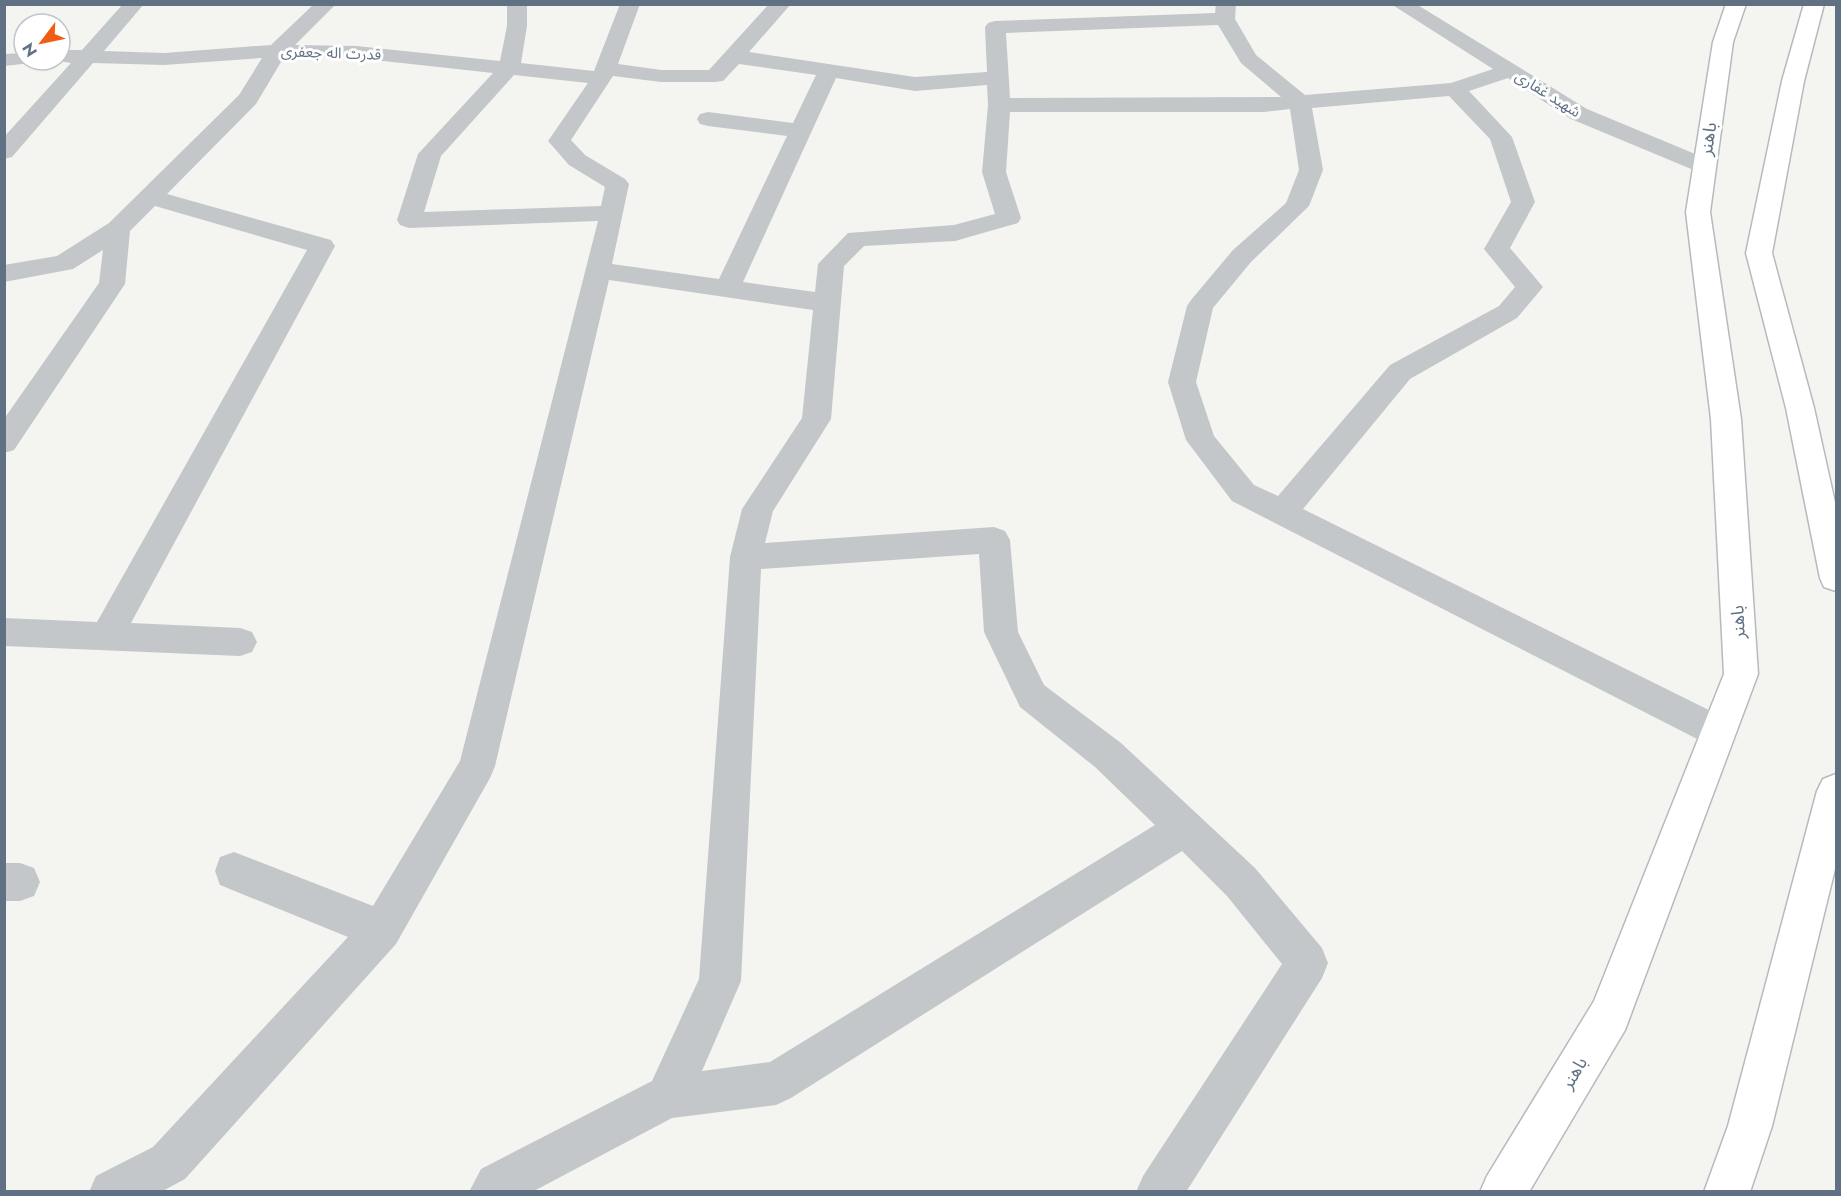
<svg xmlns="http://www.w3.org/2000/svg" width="1841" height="1196" font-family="Jost,'Noto Sans Arabic',sans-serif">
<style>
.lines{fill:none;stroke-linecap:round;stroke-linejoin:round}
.major-casing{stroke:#b6babe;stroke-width:3}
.minor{fill:#c3c7ca;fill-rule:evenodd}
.major{fill:#fff;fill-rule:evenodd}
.labels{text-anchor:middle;stroke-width:6;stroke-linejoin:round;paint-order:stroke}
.far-street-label{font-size:15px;fill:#617184;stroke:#fff}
.street-label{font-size:18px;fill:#617184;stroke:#fff}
</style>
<rect width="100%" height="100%" fill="#f4f5f0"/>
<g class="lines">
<g class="major-casing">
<g id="major">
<polygon points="1726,4 1746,4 1733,42 1710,212 1741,419 1758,674 1625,1030 1529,1192 1480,1192 1487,1176 1594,1001 1724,674 1711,419 1686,212 1713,42"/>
<polygon points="1804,4 1824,4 1804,81 1772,253 1814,408 1836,507 1836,591 1824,587 1820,578 1786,408 1746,253 1782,81"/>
<polygon points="1836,774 1836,865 1772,1126 1750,1192 1704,1192 1728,1126 1817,791 1823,779"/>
</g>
</g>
<g class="minor">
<path d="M123 4H144L104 51 164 53 271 45 314 4H336L295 45 356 46 500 61 507 26V4H527V26L521 63 594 71 620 4H640L618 64 661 70H709L769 4H791L749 52 915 77 987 72 985 27 988 23 995 21 1215 13 1216 4H1236L1235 19 1256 55 1305 95 1451 83 1493 69 1391 4H1416L1587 109 1712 161 1716 166 1712 171 1704 173 1696 171 1571 119 1508 78 1469 91 1512 137 1535 202 1510 248 1543 287 1517 318 1410 379 1303 509 1731 721 1736 732 1731 743 1718 748 1705 743 1232 501 1186 440 1168 382 1187 306 1191 300 1233 250 1286 203 1299 170 1290 109 1264 112H1010L1006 172 1021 218 1018 223 955 241 864 246 844 266 831 419 773 511 765 543 994 527 1005 531 1010 540 1018 632 1044 685 1121 743 1255 868 1322 948 1328 963 1322 978 1186 1192H1136L1143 1176 1282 964 1227 896 1182 851 791 1098 776 1105 672 1118 532 1192H469L481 1169 652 1081 699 979 730 557 742 509 802 418 813 310 609 280 495 766 490 778 396 944 185 1179 161 1192H89L96 1176 153 1147 348 937 220 885 215 871 220 857 234 852 373 906 460 761 598 221 409 228 400 225 397 220 418 154 493 73 356 58 284 57 256 104 167 194 331 240 335 246 131 623 240 628 252 632 257 642 252 652 240 656 4 646V618L97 622 307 250 155 206 130 231 125 284 14 450 4 453V419L99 283 103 250 73 269 4 282V265L57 256 109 223 239 95 262 58 164 65 93 63 12 157 4 159V137L71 63 53 60H60V50H82ZM1218 25 1241 63 1281 97 1010 98 1006 33ZM739 64 816 75 793 123 708 112 700 114 697 119 700 124 708 126 787 136 719 279 612 264 629 184 625 179 585 155 571 140 613 76 661 82H715L723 81ZM514 75 588 83 548 141 569 165 605 187 601 206 424 212 441 156ZM836 78 915 91 987 85 988 105 982 172 995 214 954 225 848 233 818 264 815 292 743 282ZM1449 96 1490 139 1511 202 1484 249 1515 287 1499 306 1390 365 1278 496 1254 485 1214 436 1196 382 1213 308 1251 262 1309 206 1323 170 1312 108ZM979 554 984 632 1020 707 1095 767 1155 825 770 1062 702 1071 741 981 761 569Z"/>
<polygon points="24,53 24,60 34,60 31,63 4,66 4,54"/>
<polygon points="4,863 20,863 34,868 40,882 34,896 20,901 4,901"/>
</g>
<use href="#major" class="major"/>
</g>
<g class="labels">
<g class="far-street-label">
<text transform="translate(331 53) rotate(2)" y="5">قدرت اله جعفری</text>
<text transform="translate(1548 94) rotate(32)" y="5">شهید غفاری</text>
</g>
<g class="street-label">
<text transform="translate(1708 139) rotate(-81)" y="6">باهنر</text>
<text transform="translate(1738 622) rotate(-93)" y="6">باهنر</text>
<text transform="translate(1574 1073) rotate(-59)" y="6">باهنر</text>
</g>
</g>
<rect width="1841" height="1196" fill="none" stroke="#617184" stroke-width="12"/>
<g transform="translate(42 42) rotate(238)"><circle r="28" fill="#ffffff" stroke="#c0c6ce" stroke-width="1.5"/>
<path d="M0-4.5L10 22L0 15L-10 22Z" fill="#f25b13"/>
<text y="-9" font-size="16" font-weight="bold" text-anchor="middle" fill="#617184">N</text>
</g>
</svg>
